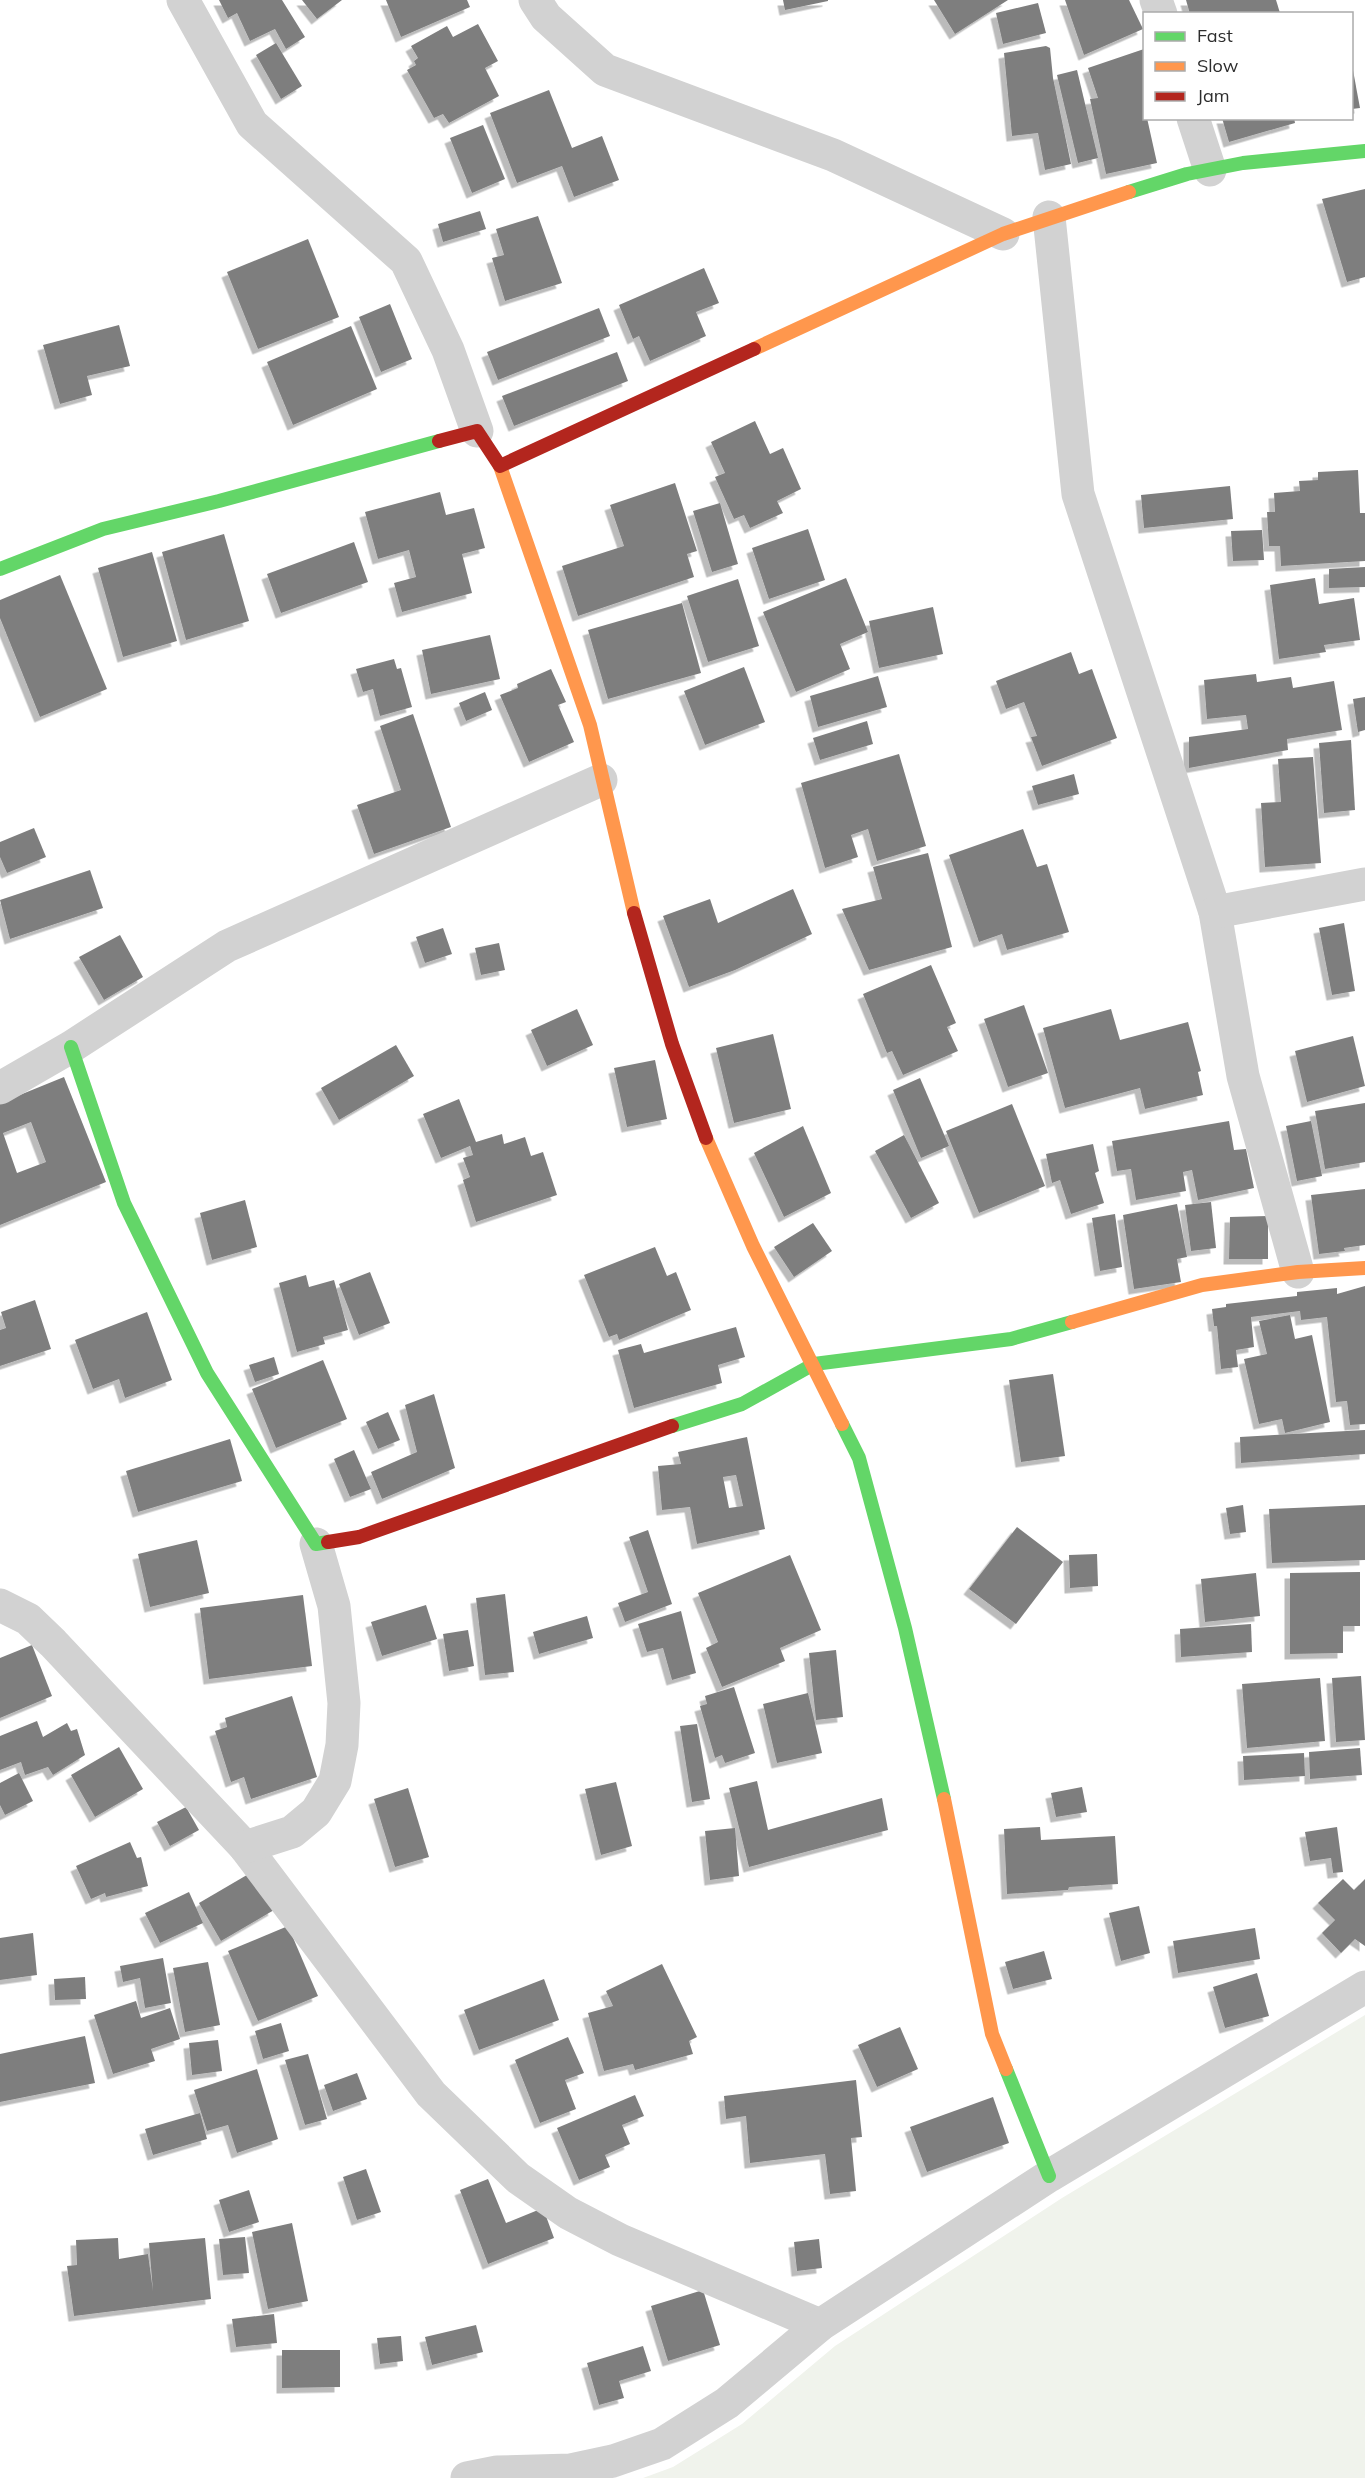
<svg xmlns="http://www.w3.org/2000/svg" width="1365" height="2478" font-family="Mulish,sans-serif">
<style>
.green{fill:#f0f3ec}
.building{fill:#7e7e7e;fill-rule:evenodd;filter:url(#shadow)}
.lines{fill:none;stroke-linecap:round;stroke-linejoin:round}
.street{stroke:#d2d2d2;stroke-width:33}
.fast{stroke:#63d668;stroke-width:14}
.slow{stroke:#ff974d;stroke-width:14}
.jam{stroke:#b3261e;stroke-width:14}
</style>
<defs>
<filter id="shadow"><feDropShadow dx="-5.5" dy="5.5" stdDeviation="0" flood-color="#0004"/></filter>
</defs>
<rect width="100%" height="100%" fill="#fff"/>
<polygon class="green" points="1365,2015 1365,2478 643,2478 673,2467 742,2424 835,2346 1062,2198"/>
<g class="building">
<polygon points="219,0 282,0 305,37 286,49 275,29 250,41 237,13 228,18"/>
<polygon points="302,0 342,0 317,19"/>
<polygon points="386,0 467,0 470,7 401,37"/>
<polygon points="783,0 828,0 828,1 785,10"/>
<polygon points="934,0 1008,0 955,34"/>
<polygon points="1065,0 1129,0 1143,29 1084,55"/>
<polygon points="1186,0 1276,0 1280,13 1190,14"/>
<polygon points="1038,3 1046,33 1003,44 996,13"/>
<polygon points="478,24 498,61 485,68 499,96 449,123 443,114 434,118 407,70 416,65 414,61 418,58 411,46 447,26 453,37"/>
<polygon points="276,43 302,86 281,99 256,55"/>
<polygon points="1046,46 1050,48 1053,78 1071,164 1045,170 1038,133 1012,136 1004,53"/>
<polygon points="1144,49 1144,118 1147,118 1157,163 1106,174 1090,99 1098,98 1088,68"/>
<polygon points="1352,65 1360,108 1352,109"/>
<polygon points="1077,70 1098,158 1078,163 1057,75"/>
<polygon points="549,90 572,148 602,136 619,180 574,197 562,166 517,183 490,113"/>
<polygon points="1222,118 1294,118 1295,123 1229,142"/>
<polygon points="483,125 505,179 472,193 450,138"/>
<polygon points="1365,189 1365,277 1347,282 1322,199"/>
<polygon points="480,211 486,229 443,242 438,224"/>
<polygon points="538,216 562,283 505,301 492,258 504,255 496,229"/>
<polygon points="308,239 339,317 258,349 227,272"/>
<polygon points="704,268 719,303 696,312 706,336 650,361 639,336 633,339 619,305"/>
<polygon points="390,304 412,359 381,372 359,317"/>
<polygon points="599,308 610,336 498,380 487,352"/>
<polygon points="119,325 130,366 87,376 92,395 60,404 43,345"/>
<polygon points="351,326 377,389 293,425 267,362"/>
<polygon points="617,352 628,381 514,426 502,396"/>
<polygon points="755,421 770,454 783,448 801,489 777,501 783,513 750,528 744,515 734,519 715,477 725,473 711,442"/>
<polygon points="1358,470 1360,513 1365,513 1365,561 1281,566 1280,546 1269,546 1267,512 1275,512 1274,493 1300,491 1299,481 1318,480 1318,472"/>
<polygon points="675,483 697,551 687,554 694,577 578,616 562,566 624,546 610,505"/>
<polygon points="1230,486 1233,519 1144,528 1141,495"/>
<polygon points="440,492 446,515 474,508 485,548 462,554 472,593 402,612 394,583 416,577 409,550 378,559 365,512"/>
<polygon points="720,503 738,564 712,572 693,511"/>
<polygon points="808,529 825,580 769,599 752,548"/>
<polygon points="1262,530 1264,560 1233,561 1231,531"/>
<polygon points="224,534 249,621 186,640 162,552"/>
<polygon points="354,542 368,582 281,613 267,574"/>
<polygon points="152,552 177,641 123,657 98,568"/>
<polygon points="1365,567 1365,587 1329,588 1329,569"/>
<polygon points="60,575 107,689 40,717 0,618 0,600"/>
<polygon points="846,578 868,632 840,644 850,669 796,692 763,612"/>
<polygon points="1315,578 1319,604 1354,598 1360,640 1324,645 1326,652 1279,659 1270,585"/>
<polygon points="738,579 759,646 708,662 687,596"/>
<polygon points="682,603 701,673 608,699 588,630"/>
<polygon points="933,607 943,654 879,668 869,621"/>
<polygon points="490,635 500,679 431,694 422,650"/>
<polygon points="1071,652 1079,674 1092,669 1117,738 1042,766 1031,737 1037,736 1024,702 1006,709 996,681"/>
<polygon points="394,659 397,669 401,668 412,707 380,716 373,689 363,692 356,669"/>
<polygon points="744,667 765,722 705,745 684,691"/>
<polygon points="551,669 566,702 558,705 574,742 529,762 500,695 518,688 517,684"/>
<polygon points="1256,674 1257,682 1291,677 1293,688 1334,681 1342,730 1287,739 1288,750 1189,768 1189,737 1248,729 1246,715 1207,719 1204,680"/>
<polygon points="878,676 887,707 818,727 810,696"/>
<polygon points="485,692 492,710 466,721 459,703"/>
<polygon points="1365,697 1365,730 1358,732 1353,699"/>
<polygon points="413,714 451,827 374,854 357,805 401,790 380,726"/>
<polygon points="867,721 873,744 820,760 813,738"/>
<polygon points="1351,740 1355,810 1324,813 1319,743"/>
<polygon points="899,754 926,846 877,861 868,829 851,835 858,857 825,868 801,783"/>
<polygon points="1313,757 1321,863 1265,867 1261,803 1281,802 1278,759"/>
<polygon points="1074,774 1079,794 1038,805 1032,786"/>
<polygon points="34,828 46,857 7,873 0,857 0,842"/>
<polygon points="1023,829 1037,867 1047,864 1069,932 1007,950 1002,934 979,942 949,855"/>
<polygon points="928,853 952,947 869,970 842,909 882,899 873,867"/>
<polygon points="90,870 103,908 10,939 0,900"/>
<polygon points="793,889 812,934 735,970 689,987 663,916 710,899 718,923"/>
<polygon points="1344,923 1355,991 1332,995 1319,928"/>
<polygon points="443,928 452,954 425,963 416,937"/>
<polygon points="120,935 143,977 104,1000 79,957"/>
<polygon points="499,943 505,970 481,975 475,948"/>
<polygon points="931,965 956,1023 947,1027 958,1051 903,1075 892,1051 887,1053 863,994"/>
<polygon points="1024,1005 1048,1073 1008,1087 984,1019"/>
<polygon points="577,1009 593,1045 547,1066 531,1030"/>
<polygon points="1111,1009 1120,1040 1188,1022 1201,1071 1198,1072 1203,1095 1145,1109 1140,1088 1065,1108 1043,1028"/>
<polygon points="773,1034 791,1109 734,1123 716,1048"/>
<polygon points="1353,1036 1365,1086 1307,1102 1295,1051"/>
<polygon points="396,1045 414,1076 339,1120 321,1088"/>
<polygon points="655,1060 667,1119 627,1127 614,1068"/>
<path d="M64 1077 106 1182 0 1225V1103ZM31 1122 46 1162 17 1173 3 1133Z"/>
<polygon points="920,1078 949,1146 921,1158 893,1090"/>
<polygon points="459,1099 476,1142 502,1134 504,1144 525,1137 531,1156 543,1152 557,1195 476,1222 463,1180 470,1177 463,1158 473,1155 470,1146 441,1158 423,1114"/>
<polygon points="1365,1103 1365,1162 1325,1169 1315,1111"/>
<polygon points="1012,1104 1045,1186 979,1213 946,1131"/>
<polygon points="1229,1121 1234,1150 1246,1149 1254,1188 1198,1200 1192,1170 1183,1172 1186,1191 1136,1200 1131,1169 1117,1171 1112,1141"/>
<polygon points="1311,1121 1322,1176 1297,1181 1286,1126"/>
<polygon points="803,1126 831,1193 784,1217 754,1153"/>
<polygon points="904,1135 939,1203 911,1218 875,1151"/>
<polygon points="1093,1144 1099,1171 1095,1173 1104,1203 1071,1214 1060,1180 1052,1183 1046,1154"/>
<polygon points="1365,1189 1365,1245 1344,1248 1345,1251 1319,1254 1311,1195"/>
<polygon points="245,1200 257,1247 212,1260 200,1213"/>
<polygon points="1211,1202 1216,1248 1191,1251 1185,1205"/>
<polygon points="1177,1204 1187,1257 1177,1259 1181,1282 1134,1289 1123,1215"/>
<polygon points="1115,1214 1122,1267 1100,1271 1092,1218"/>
<polygon points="1268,1216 1268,1259 1229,1259 1230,1217"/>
<polygon points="813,1223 832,1251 794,1277 774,1247"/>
<polygon points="655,1247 667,1276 676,1272 691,1310 619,1340 617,1334 609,1337 584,1275"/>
<polygon points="370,1272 390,1323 359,1335 339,1284"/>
<polygon points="306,1275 309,1287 334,1280 348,1330 323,1337 325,1344 297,1352 279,1283"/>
<polygon points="1365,1286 1365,1424 1350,1425 1347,1401 1336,1402 1327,1317 1301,1320 1300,1311 1251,1317 1254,1347 1236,1350 1238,1367 1221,1369 1217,1326 1214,1326 1212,1309 1226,1307 1226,1304 1297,1296 1297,1292 1337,1288 1337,1294"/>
<polygon points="35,1300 51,1349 0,1366 0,1330 6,1328 1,1312"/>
<polygon points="147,1312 172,1380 125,1398 119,1379 93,1389 75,1340"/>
<polygon points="1290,1315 1295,1339 1312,1335 1330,1422 1285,1433 1282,1419 1259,1424 1244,1359 1267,1354 1259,1321"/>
<polygon points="736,1327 745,1357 718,1365 722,1383 634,1408 618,1350 641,1344 644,1353"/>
<polygon points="274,1357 279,1374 255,1382 249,1365"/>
<polygon points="323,1360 347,1419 276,1448 252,1389"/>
<polygon points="1053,1374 1065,1456 1021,1462 1009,1380"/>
<polygon points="434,1394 455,1468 382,1499 371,1472 417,1452 405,1405"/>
<polygon points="388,1412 400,1440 378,1449 366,1422"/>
<polygon points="1365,1430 1365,1454 1241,1463 1240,1437"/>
<path d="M747 1437 765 1529 697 1544 690 1507 662 1510 658 1466 681 1464 678 1452ZM736 1475 743 1506 729 1508 723 1477Z"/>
<polygon points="230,1439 242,1481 138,1512 126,1471"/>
<polygon points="354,1450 371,1489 350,1497 334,1459"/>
<polygon points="1243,1505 1246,1532 1230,1534 1226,1508"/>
<polygon points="1365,1505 1365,1560 1272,1563 1269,1509"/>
<polygon points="1017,1527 1063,1562 1016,1624 969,1589"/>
<polygon points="648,1530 672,1604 625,1622 618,1603 648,1592 629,1537"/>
<polygon points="197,1540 209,1593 150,1607 138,1554"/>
<polygon points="1097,1554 1098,1586 1070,1588 1069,1555"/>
<polygon points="790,1555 821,1630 780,1648 785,1661 722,1687 706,1648 718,1642 698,1593"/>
<polygon points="1360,1572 1360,1626 1343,1626 1343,1653 1290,1654 1290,1573"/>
<polygon points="1256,1573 1260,1616 1205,1622 1201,1579"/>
<polygon points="505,1594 514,1672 485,1675 476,1598"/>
<polygon points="303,1595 312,1666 209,1679 200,1608"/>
<polygon points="426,1605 437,1639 382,1656 371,1622"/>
<polygon points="681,1611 696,1673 672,1680 663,1648 647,1652 638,1624"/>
<polygon points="587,1616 593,1638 539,1654 533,1632"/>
<polygon points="1251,1624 1252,1652 1181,1657 1180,1629"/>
<polygon points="468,1630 474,1666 449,1671 443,1634"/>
<polygon points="32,1645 52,1696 0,1718 0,1658"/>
<polygon points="836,1650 843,1717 816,1720 809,1653"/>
<polygon points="1361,1676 1365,1740 1336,1742 1332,1678"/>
<polygon points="1320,1678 1325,1741 1247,1748 1242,1684"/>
<polygon points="734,1687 755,1753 725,1763 722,1755 715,1758 700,1706 707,1704 705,1696"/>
<polygon points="808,1693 822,1753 777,1763 763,1704"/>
<polygon points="292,1696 317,1777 251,1799 244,1777 231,1782 215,1731 227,1727 225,1718"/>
<polygon points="37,1721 43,1737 67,1723 71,1731 77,1729 85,1755 53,1775 48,1767 25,1775 21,1762 0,1770 0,1736"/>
<polygon points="697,1724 710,1799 692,1802 680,1726"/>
<polygon points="119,1747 143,1789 95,1817 71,1775"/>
<polygon points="1360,1748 1362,1775 1310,1779 1309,1752"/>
<polygon points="1304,1753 1305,1776 1244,1780 1243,1756"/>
<polygon points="19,1773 33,1801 5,1815 0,1805 0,1783"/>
<polygon points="757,1781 768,1830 882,1798 888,1830 749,1867 729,1788"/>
<polygon points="616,1782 632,1846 601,1855 585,1789"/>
<polygon points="1082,1787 1087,1812 1056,1817 1051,1793"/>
<polygon points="408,1788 429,1857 395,1867 374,1799"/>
<polygon points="186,1807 199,1830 170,1846 157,1822"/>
<polygon points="1040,1827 1041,1840 1115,1836 1118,1884 1069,1887 1068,1890 1007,1894 1004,1829"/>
<polygon points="1337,1827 1343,1872 1333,1873 1331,1858 1310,1861 1305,1832"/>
<polygon points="735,1828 739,1876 710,1880 705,1831"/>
<polygon points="130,1842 137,1858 141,1857 148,1886 106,1897 105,1893 91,1899 76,1866"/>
<polygon points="252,1872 274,1910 221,1941 199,1903"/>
<polygon points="1343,1879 1354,1890 1365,1879 1365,1946 1355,1939 1341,1953 1322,1933 1335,1920 1318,1903"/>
<polygon points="189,1892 203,1923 160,1943 145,1913"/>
<polygon points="1139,1906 1150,1953 1121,1961 1109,1913"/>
<polygon points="288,1926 318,1996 258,2021 228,1951"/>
<polygon points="1255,1928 1260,1959 1178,1973 1173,1941"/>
<polygon points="33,1933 37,1975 0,1980 0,1938"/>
<polygon points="1044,1951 1052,1979 1013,1989 1005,1962"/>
<polygon points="163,1958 171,2003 145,2008 140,1978 123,1982 120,1966"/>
<polygon points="208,1962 220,2025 185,2032 173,1968"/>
<polygon points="662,1964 697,2037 689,2041 693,2054 635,2070 633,2064 604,2071 588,2013 613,2006 606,1991"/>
<polygon points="1257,1973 1269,2016 1225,2028 1213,1987"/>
<polygon points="85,1977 86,1999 55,2000 54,1979"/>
<polygon points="544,1979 559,2020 479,2050 464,2010"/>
<polygon points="136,2001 141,2018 170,2008 180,2039 151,2049 155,2061 113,2074 94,2015"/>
<polygon points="281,2023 289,2051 263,2059 255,2031"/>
<polygon points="900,2027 918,2069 877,2087 858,2045"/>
<polygon points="85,2036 95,2083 0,2102 0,2054"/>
<polygon points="568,2037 584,2073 565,2080 576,2109 540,2123 515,2060"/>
<polygon points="218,2040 222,2071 192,2075 189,2043"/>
<polygon points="308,2054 327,2119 305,2125 285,2060"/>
<polygon points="257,2069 278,2139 237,2153 228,2125 207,2131 194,2090"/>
<polygon points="357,2073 367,2099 333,2111 324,2085"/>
<polygon points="856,2080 862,2137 851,2138 856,2191 830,2194 825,2154 750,2163 746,2116 726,2119 724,2096"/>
<polygon points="635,2095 644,2116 622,2125 630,2144 605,2155 610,2167 579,2180 557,2128"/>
<polygon points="993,2097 1009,2143 927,2172 910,2127"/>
<polygon points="200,2113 207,2139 153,2155 145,2129"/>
<polygon points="366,2169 381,2212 357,2220 343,2177"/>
<polygon points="488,2179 506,2223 543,2208 554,2238 488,2264 460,2190"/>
<polygon points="249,2190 259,2222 229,2232 219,2200"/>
<polygon points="292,2223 308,2301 268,2309 252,2232"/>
<polygon points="245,2237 249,2273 223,2275 219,2239"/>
<polygon points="118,2238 119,2259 148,2254 153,2291 149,2243 205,2238 211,2299 74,2316 67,2266 77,2265 76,2240"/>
<polygon points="819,2239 822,2268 797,2271 794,2242"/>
<polygon points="703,2290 720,2345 668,2361 651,2306"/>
<polygon points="274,2314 277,2343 236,2347 232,2319"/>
<polygon points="476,2325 483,2352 432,2365 425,2337"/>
<polygon points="401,2336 403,2361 380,2364 377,2338"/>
<polygon points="643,2346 651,2371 619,2381 624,2398 599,2405 587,2363"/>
<polygon points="282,2350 340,2350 340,2387 282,2388"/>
</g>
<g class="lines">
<g class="street">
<polyline points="183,0 252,124 406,261 448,350 477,431"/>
<polyline points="535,0 546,17 605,70 833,155 1003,234"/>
<polyline points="1156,0 1161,14"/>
<polyline points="1193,118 1210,170"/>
<polyline points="1049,217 1078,494 1215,912 1243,1076 1298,1272"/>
<polyline points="1215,912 1365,884"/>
<polyline points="0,1088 71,1047 227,946 601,780"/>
<polyline points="0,1605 28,1619 53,1643 245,1847 431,2094 518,2178 568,2213 620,2240 820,2325"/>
<polyline points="245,1847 292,1832 316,1812 335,1781 342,1745 344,1703 334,1606 316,1544"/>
<polyline points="467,2478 497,2472 571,2470 613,2461 662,2444 727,2403 820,2325 1049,2176 1365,1987"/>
</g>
<g class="fast">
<polyline points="1129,192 1187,174 1243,163 1365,151"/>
<polyline points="0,569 103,529 219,501 439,441"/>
<polyline points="71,1047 124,1203 207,1373 316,1544 328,1542"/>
<polyline points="842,1424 859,1458 905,1628 944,1799"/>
<polyline points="672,1426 742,1404 814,1364 1011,1339 1072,1322"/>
<polyline points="1006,2069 1049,2176"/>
</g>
<g class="slow">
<polyline points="754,349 1003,234 1129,192"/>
<polyline points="500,466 590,725 634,913"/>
<polyline points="706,1138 753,1246 842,1424"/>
<polyline points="1072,1322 1202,1285 1298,1272 1365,1268"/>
<polyline points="944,1799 992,2034 1006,2069"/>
</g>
<g class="jam">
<polyline points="439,441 477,431 500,466 754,349"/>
<polyline points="634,913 672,1044 706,1138"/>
<polyline points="328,1542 359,1537 672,1426"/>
</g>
</g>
<rect x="1143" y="12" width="210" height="108" fill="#ffffff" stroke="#ababab" stroke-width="1.5"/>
<rect x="1155" y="32" width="30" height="9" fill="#63d668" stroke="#ababab" stroke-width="1.5"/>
<text x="1197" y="42" font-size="18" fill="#2d2d2d">Fast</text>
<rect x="1155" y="62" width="30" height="9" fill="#ff974d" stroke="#ababab" stroke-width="1.5"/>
<text x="1197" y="72" font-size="18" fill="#2d2d2d">Slow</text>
<rect x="1155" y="92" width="30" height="9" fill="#b3261e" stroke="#ababab" stroke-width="1.5"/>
<text x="1197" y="102" font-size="18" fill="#2d2d2d">Jam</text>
</svg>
